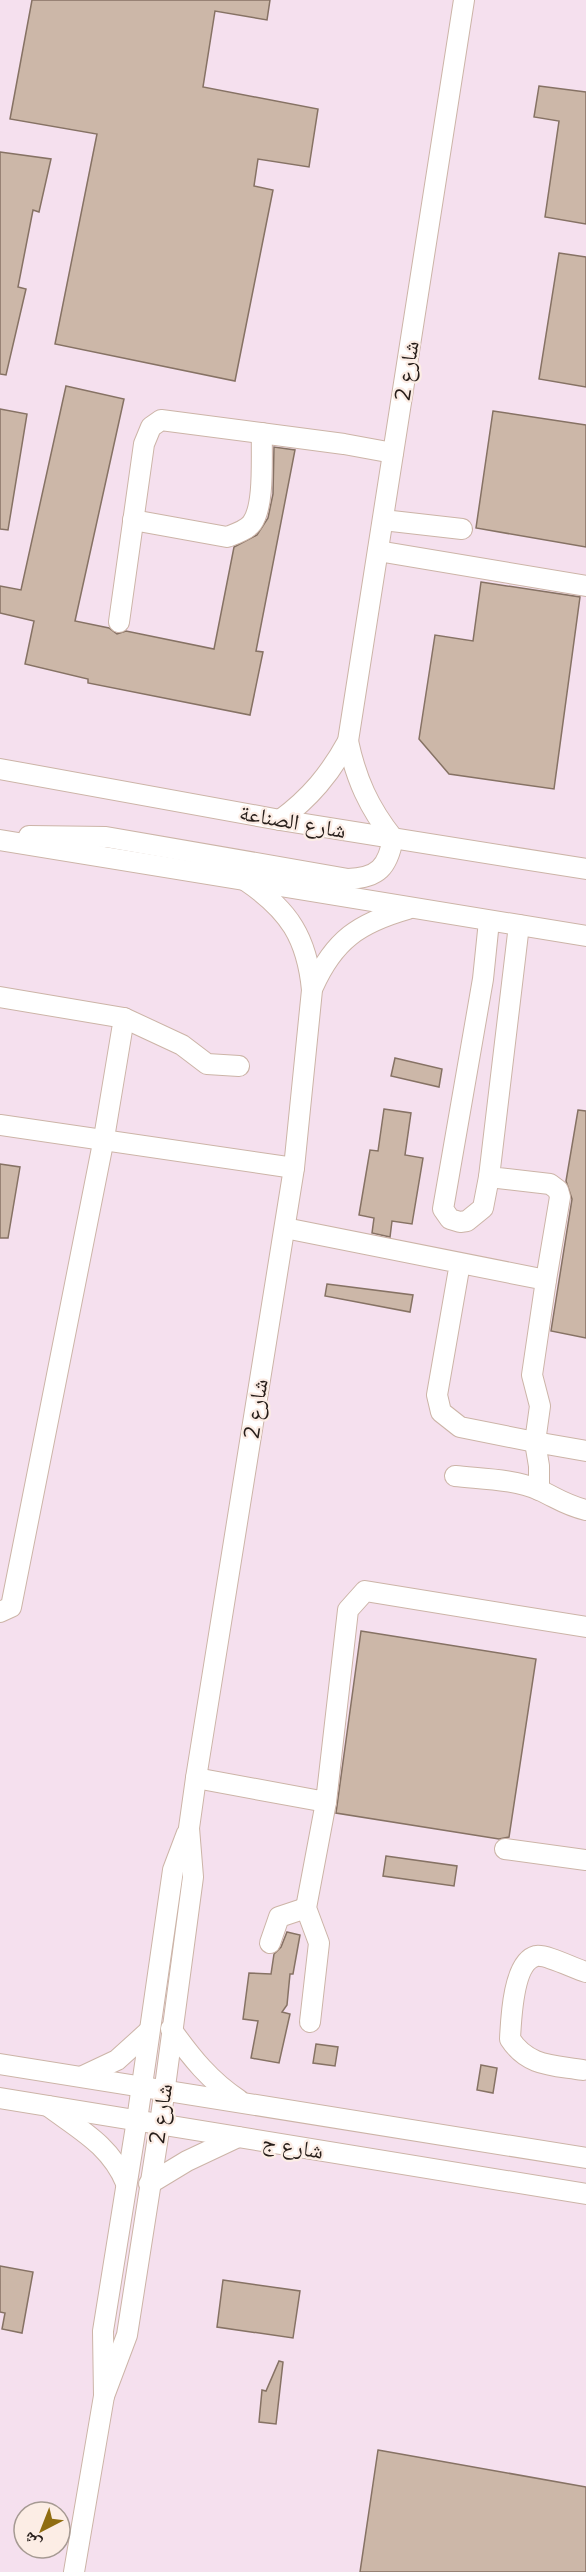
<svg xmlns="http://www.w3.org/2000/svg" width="586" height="2572" font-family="Mulish,'Noto Naskh Arabic',sans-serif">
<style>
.industrial{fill:#f5e0ee;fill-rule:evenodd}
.building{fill:#ccb7a8;stroke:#867264;stroke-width:1.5}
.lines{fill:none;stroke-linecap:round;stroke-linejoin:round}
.minor-casing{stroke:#ccb4a7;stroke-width:22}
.minor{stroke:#fff;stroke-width:20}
.labels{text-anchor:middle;stroke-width:4.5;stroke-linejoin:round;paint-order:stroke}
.street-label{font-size:22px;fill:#261d19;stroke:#fcede5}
</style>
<rect width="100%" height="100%" fill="#fcede5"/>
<path class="industrial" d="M0 0H586V2572H0ZM24 2512H60V2548H24Z"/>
<g class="building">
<polygon points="32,0 270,0 267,20 215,11 203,87 318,109 309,167 258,159 254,186 273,190 235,381 55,344 97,134 10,119"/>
<polygon points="539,86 586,92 586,224 545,217 559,121 534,117"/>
<polygon points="0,152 51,159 39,212 33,210 18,287 26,289 6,375 0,374"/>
<polygon points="559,253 586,257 586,387 539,379"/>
<polygon points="66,386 124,399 75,621 109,628 117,634 126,631 214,649 234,547 257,535 268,518 273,494 274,447 295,450 256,651 263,652 250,715 88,683 88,679 25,664 34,621 0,613 0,586 21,590"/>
<polygon points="0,409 27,414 8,530 0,529"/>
<polygon points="493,411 586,425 586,547 476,528"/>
<polygon points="481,582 580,597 554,789 449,774 419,739 435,635 473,641"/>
<polygon points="395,1058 442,1069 439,1087 391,1076"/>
<polygon points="384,1109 411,1113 405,1155 423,1158 412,1224 392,1221 390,1237 372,1233 374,1218 359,1215 370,1150 378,1151"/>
<polygon points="578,1110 586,1111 586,1338 551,1331 572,1199 566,1181"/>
<polygon points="0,1164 20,1167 8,1238 0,1238"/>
<polygon points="327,1284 413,1295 410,1312 325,1296"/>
<polygon points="361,1631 536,1659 509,1837 499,1839 336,1813"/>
<polygon points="386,1856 457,1866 454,1886 383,1876"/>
<polygon points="287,1932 300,1935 293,1974 290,1974 287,2005 282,2012 290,2014 279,2063 251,2058 258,2021 243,2019 249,1973 271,1974 274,1954 281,1947"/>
<polygon points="316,2044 338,2047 335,2066 313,2063"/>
<polygon points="481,2065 497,2068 493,2093 477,2090"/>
<polygon points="0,2266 33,2272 22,2333 2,2329 5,2313 0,2312"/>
<polygon points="223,2280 300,2291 293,2338 217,2327"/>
<polygon points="279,2361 283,2362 276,2424 259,2422 262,2390 266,2391"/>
<polygon points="378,2450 586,2487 586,2572 360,2572"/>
</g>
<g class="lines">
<g class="minor-casing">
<g id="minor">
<path d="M133 520 227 537C235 534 247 530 252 523 265 505 261 456 262 433"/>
<polyline points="383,520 462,529"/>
<polyline points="378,551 586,586"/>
<polyline points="119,622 144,444 151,427 161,420 344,444 393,453"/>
<polyline points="0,769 280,820 586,869"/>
<path d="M280 820C310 798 330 774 348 741L464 0"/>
<path d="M29 836 106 837 348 879C378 878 388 867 393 838 369 808 356 779 348 741"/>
<polyline points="0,840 586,936"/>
<polyline points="519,925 489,1177 550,1184 558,1190 560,1197 546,1280"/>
<path d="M313 987C334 940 359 923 408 909"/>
<polyline points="0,997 124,1018 104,1138 11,1607 0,1612"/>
<polyline points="124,1018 182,1045 207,1064 239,1066"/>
<polyline points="0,1125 294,1168"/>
<polyline points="489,1177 483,1208 467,1221 460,1222 450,1219 443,1209 483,979 489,921"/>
<polyline points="285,1228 546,1280 532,1375 540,1406 535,1442 460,1427 441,1412 437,1395 460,1263"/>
<path d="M455 1476C482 1479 514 1479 539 1490 557 1498 565 1505 586 1510"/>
<polyline points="539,1490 539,1466 535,1442 586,1451"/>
<polyline points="196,1778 326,1802 348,1610 365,1591 586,1627"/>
<polyline points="505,1849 586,1860"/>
<polyline points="270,1943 279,1917 306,1908"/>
<polyline points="310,2022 319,1943 306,1908 326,1802"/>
<path d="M171 2029C191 2057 210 2081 239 2100"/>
<polyline points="0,2064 586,2158"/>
<path d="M583 2070C554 2065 528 2067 510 2039 511 2020 513 1962 536 1956 546 1954 575 1969 586 1972"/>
<polyline points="83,2076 117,2060 149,2031"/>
<polyline points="0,2098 586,2194"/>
<path d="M48 2106C80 2130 110 2145 126 2183"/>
<polyline points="149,2184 187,2161 238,2137"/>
<path d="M104 2396 127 2335 160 2124 193 1877 189 1828 196 1778 294 1168 312 990C307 938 289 910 246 881"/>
<polyline points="74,2572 104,2396 103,2331 137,2120 173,1870 187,1833"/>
</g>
</g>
<use href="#minor" class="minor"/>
</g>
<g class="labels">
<g class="street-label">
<text transform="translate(406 371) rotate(-81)" y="8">شارع 2</text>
<text transform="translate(293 821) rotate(10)" y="8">شارع الصناعة</text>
<text transform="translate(255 1409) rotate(-81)" y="8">شارع 2</text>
<text transform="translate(160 2114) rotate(-82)" y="8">شارع 2</text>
<text transform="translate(293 2146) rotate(9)" y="8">شارع ج</text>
</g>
</g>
<g transform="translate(42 2530) rotate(222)"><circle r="28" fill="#fcede5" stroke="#a69a93" stroke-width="1.5"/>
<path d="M0-4.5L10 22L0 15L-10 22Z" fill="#906d12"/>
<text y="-9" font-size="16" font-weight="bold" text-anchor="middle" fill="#261d19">ش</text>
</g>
</svg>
